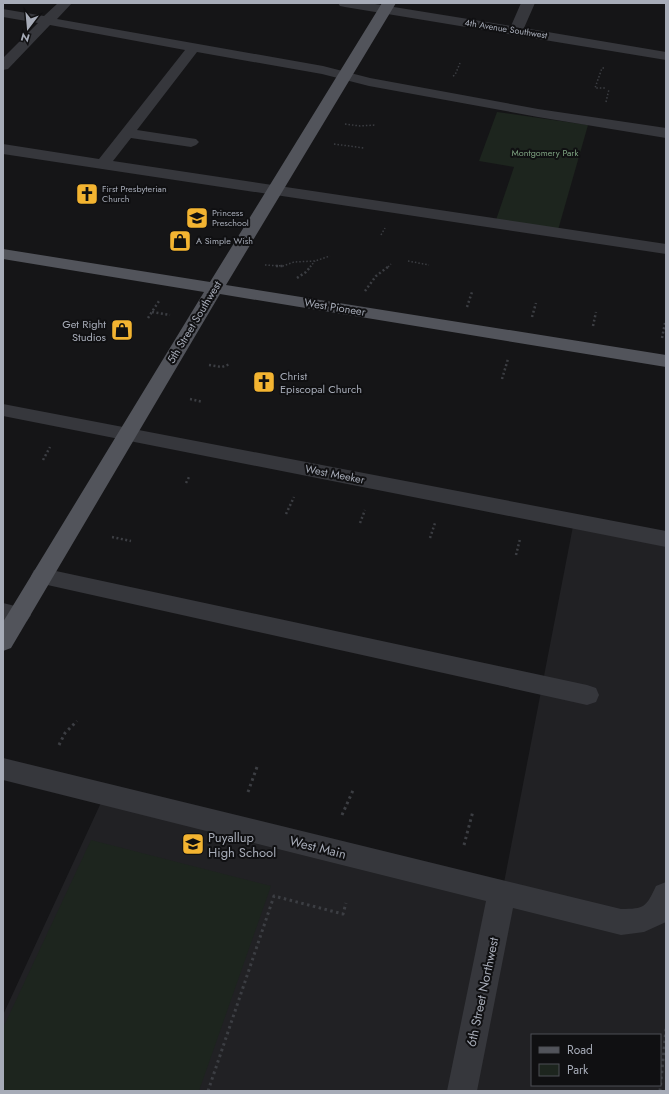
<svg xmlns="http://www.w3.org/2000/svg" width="669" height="1094" font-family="Jost,sans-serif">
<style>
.built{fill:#212124;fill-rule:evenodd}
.green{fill:#1d251e}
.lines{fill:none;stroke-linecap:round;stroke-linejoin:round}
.path-far2{stroke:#3c3e43;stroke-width:1.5;stroke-dasharray:1.5 2;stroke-linecap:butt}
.path-far1{stroke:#3c3e43;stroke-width:2.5;stroke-dasharray:2 2.5;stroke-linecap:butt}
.path{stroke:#3c3e43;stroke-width:3;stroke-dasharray:2.5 3.5;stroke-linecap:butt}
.minor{fill:#36373c;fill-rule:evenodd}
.major{fill:#52545b;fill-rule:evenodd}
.labels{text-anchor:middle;stroke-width:4;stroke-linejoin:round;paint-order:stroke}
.far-street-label{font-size:9px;fill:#a7acb8;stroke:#101012}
.far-park-label{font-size:9px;fill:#7ea381;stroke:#101012}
.far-poi-label{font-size:9px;fill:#a7acb8;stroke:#101012;text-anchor:start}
.street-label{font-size:11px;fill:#a7acb8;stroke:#101012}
.poi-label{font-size:11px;fill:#a7acb8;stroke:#101012;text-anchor:end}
.near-poi-label{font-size:13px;fill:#a7acb8;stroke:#101012;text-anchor:start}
.near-street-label{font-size:13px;fill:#a7acb8;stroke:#101012}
</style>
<rect width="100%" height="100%" fill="#151517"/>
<path class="built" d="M574 521 666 539V1091H3V1015L105 794 502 893ZM532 1035H660V1085H532Z"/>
<g class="green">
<polygon points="497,112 588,125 558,230 496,220 514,167 479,161"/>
<polygon points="91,840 271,886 199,1091 3,1091 3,1028"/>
</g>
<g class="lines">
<g class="path-far2">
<polyline points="604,68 602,68 595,88 605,88"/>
<polyline points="453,76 455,75 460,63"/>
<polyline points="606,102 609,89"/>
<polyline points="345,124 360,126 375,125"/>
<polyline points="334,144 364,148"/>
<polyline points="381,235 385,228"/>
<polyline points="408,261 429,265"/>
<polyline points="265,265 283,266 294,262 315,261 330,256"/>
<polyline points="310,267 315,261"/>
<polyline points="388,267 391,264"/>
</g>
<g class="path-far1">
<polyline points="276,266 284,266"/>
<polyline points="297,278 306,272 311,266"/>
<polyline points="365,291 376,276 389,266"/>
<polyline points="467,307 472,292"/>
<polyline points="152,312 170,315"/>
<polyline points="532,317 536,303"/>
<polyline points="148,318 159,301"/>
<polyline points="593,326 596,312"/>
<polyline points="662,338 665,323"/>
<polyline points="209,365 222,367 230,364"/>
<polyline points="502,379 508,359"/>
<polyline points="190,399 203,402"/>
<polyline points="43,460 50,447"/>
<polyline points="186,483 189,477"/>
<polyline points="286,514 294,497"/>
<polyline points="360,523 365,510"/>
<polyline points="112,537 131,541"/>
<polyline points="430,538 435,523"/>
<polyline points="516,555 520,539"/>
</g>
<g class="path">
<polyline points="59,745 65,733 77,721"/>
<polyline points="248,792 257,767"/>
<polyline points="342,815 354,788"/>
<polyline points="464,845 473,811"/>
<polyline points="208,1091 274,896 343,914 346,903"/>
<polyline points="660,1091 666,1029"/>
</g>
<g class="minor">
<polygon points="58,3 72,3 57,19 323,66 370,78 538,109 666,128 666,138 538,117 369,86 322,74 197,52 137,130 196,139 199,142 196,145 191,147 131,138 113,161 666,244 666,254 3,154 3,144 99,159 185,50 50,25 8,69 3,70 3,58 38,23 3,17 3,9 44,16"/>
<polygon points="338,3 369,3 511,26 521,3 535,3 524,28 666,52 666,60 345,7 340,6"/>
<polygon points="3,404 666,531 666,547 3,416"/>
<polygon points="42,568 587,685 596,688 599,695 596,702 587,705 34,582 31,576 34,570"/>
<polygon points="3,603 27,609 31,615 27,621 19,624 3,621"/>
<path d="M3 758 621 909C645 909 646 907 656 886L666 882V922L644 932 621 935 513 908 477 1091H447L486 901 3 780Z"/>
</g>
<polygon class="major" points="382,3 396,3 226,285 666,355 666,367 220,294 11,648 3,651 3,622 204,292 3,259 3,249 210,282"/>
</g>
<defs>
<g id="church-square" transform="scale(1.15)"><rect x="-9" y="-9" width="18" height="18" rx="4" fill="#f3b431" stroke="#101012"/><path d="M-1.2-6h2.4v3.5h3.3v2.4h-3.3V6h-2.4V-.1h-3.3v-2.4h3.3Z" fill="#111"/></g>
<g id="school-square" transform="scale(1.15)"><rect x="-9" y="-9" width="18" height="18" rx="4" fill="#f3b431" stroke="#101012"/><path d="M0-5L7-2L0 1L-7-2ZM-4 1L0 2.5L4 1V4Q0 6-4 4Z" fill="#111"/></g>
<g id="shop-square" transform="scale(1.15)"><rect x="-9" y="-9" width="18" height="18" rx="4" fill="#f3b431" stroke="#101012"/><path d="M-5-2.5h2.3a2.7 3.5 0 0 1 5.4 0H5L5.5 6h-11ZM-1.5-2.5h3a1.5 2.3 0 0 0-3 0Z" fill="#111"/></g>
</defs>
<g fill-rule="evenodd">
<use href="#church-square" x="87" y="194"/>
<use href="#school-square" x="197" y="218"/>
<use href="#shop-square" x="180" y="241"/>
<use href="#shop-square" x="122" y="330"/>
<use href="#church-square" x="264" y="382"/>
<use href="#school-square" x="193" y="844"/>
</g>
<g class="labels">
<g class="far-street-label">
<text transform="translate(506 29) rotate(9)" y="3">4th Avenue Southwest</text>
</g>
<g class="far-park-label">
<text x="545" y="156">Montgomery Park</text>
</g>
<g class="far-poi-label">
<text x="102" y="192">First Presbyterian<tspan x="102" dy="10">Church</tspan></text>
<text x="212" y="216">Princess<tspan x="212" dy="10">Preschool</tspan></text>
<text x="196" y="244">A Simple Wish</text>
</g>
<g class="street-label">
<text transform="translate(335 307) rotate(9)" y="4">West Pioneer</text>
<text transform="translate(194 322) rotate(-59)" y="4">5th Street Southwest</text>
<text transform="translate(335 474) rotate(11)" y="4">West Meeker</text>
</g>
<g class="poi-label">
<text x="106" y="328">Get Right<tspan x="106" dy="13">Studios</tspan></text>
<text x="280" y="380" text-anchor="start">Christ<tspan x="280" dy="13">Episcopal Church</tspan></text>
</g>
<g class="near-poi-label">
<text x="208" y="842">Puyallup<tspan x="208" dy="15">High School</tspan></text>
</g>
<g class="near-street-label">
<text transform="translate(318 847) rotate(14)" y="5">West Main</text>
<text transform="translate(482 992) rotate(-78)" y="5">6th Street Northwest</text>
</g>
</g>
<rect width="669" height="1094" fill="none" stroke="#a7acb8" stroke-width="8"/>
<rect x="531" y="1034" width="130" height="52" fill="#101012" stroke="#4c4e54"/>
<rect x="539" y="1047" width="20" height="6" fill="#52545b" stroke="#4c4e54"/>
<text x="567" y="1054" font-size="12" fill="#a7acb8">Road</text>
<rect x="539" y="1064" width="20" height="12" fill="#1d251e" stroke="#4c4e54"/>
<text x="567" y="1074" font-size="12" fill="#a7acb8">Park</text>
<g transform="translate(28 28) rotate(196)" stroke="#101012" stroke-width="3" paint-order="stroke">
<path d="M0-3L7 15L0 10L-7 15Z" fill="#a7acb8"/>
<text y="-6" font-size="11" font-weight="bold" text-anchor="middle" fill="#a7acb8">N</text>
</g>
</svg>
